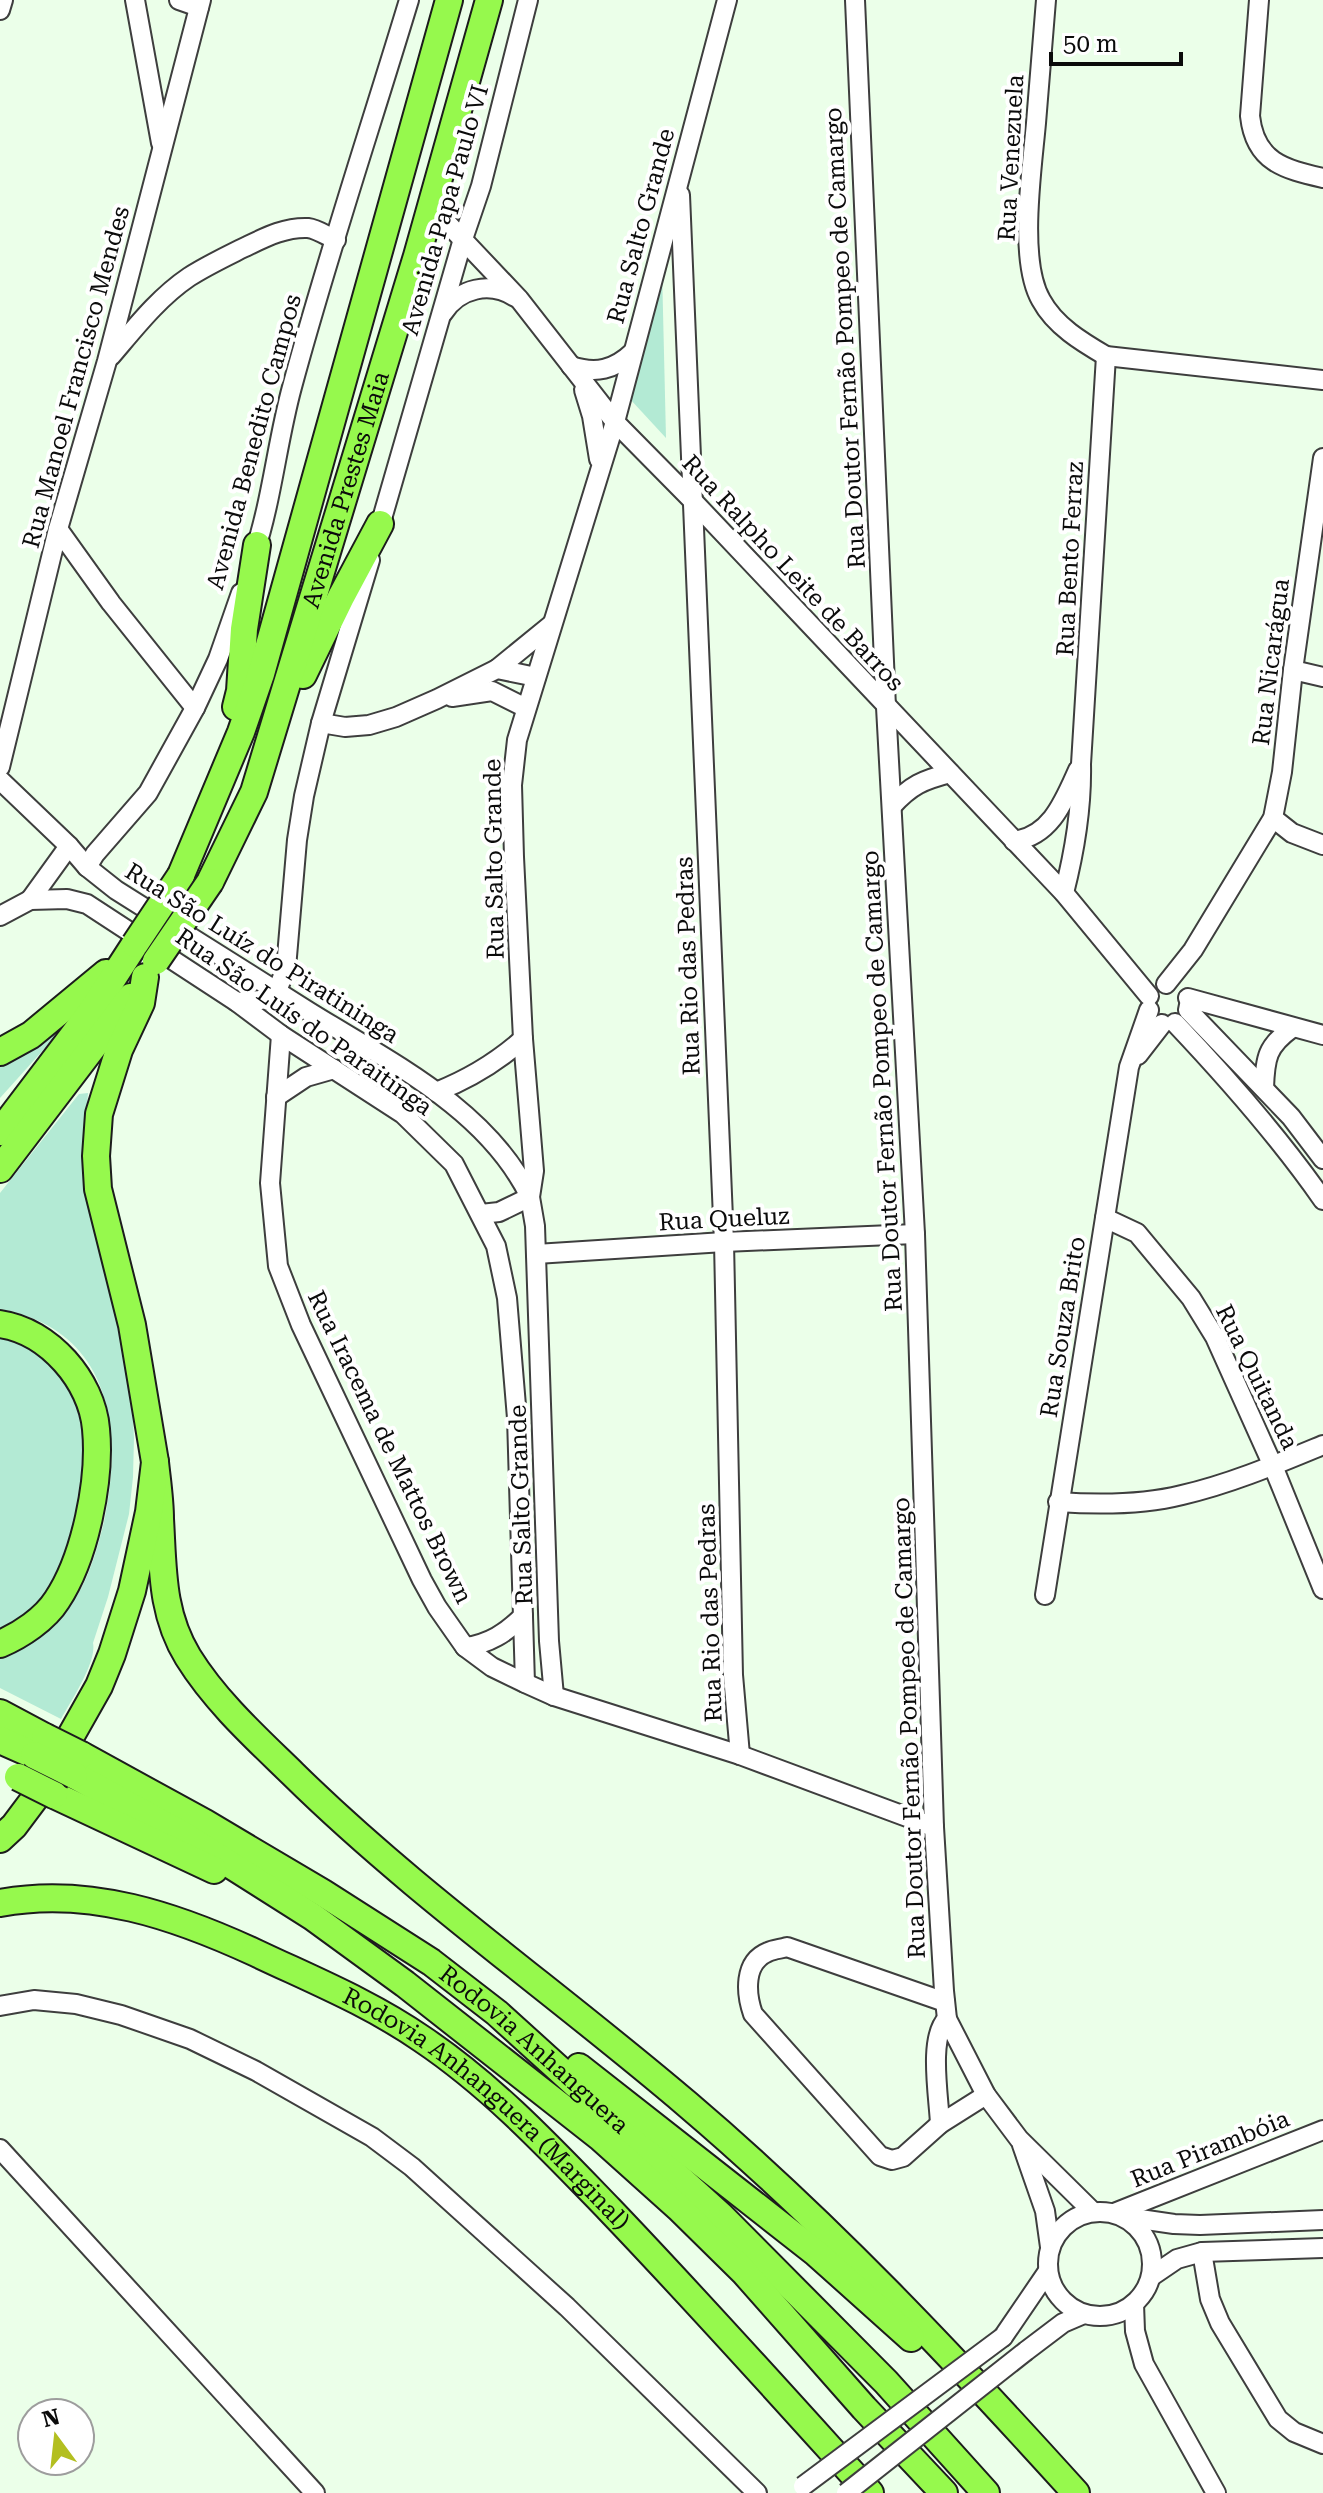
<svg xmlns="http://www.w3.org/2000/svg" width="1323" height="2493" font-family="'Roboto Serif',serif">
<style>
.green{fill:#b3ead4}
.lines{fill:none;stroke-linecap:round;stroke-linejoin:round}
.minor-casing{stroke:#3e3e3e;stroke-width:22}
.highway-casing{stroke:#1c1c1c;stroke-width:30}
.minor{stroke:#fff;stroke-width:18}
.highway{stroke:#96f94d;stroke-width:26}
.minor-bridge-casing{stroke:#3e3e3e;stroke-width:22;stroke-linecap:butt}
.highway-bridge-casing{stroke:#1c1c1c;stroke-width:30;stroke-linecap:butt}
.minor-bridge{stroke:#fff;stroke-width:18}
.highway-bridge{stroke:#96f94d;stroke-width:26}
.labels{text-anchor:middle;stroke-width:8;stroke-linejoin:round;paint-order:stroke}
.street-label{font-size:24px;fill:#0b0b0b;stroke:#fff}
</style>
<rect width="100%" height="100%" fill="#ebffe9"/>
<g class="green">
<polygon points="662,269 666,438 630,399"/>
<polygon points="54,1032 54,1038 0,1098 0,1063"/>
<path d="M88 1093 84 1141 124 1352 132 1397 134 1438 133 1477 129 1514 108 1597 93 1643C97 1662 71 1701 61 1719L0 1688V1654C17 1642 53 1623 66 1610 86 1589 96 1553 103 1526 124 1432 113 1330 0 1309V1193L79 1094Z"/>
<polygon points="0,1329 42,1347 88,1416 81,1530 41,1606 0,1633"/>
</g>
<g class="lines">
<g class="minor-casing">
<g id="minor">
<polyline points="135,0 161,143"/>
<polyline points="179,0 199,7"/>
<polyline points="855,0 886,707 915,1234 934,1827 944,1991 947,2019 986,2095 1019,2139 1093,2212"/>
<path d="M1046 0C1043 41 1039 82 1036 123 1032 169 1018 260 1041 300 1055 326 1082 342 1106 356L1323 380"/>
<path d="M1259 0 1250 116C1255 162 1284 169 1323 178"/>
<polyline points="0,10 3,0"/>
<polyline points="680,195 724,1242 733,1675 740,1755"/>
<polyline points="431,206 519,299 615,422 692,500 1064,893 1149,996"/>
<path d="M443 313C459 288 490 281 515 297"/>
<path d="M111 356C135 328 158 298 189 277 206 266 225 257 243 248 264 238 284 227 308 228 317 229 327 236 336 240"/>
<path d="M571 366C596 374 614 370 633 352"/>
<polyline points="584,390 592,416 599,459"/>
<polyline points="58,529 111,603 195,708"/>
<polyline points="377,536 463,239 481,186 528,0"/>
<path d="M254 554C272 500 277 442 292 387 327 257 370 129 409 0"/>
<polyline points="497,669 551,625"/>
<polyline points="1293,670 1323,677"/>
<polyline points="452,697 492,691 526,708"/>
<polyline points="321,723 345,727 369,725 396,717 437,699 497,669 536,677"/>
<polyline points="0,767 58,529 107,361 201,0"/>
<path d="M0 780 69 846 87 867 116 890C180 930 244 970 308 1011 388 1061 487 1108 530 1197"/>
<path d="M892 806C911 785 923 780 950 773"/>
<polyline points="1273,818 1292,833 1323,845"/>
<path d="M1014 841C1051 836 1064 801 1078 770"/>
<polyline points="87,867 95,854 148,793 195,708 218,659 241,593"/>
<path d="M1064 893C1075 850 1082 809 1081 764L1106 356"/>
<polyline points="30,900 69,846"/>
<polyline points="0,916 30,900 67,899 87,904 237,1002 281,1035 403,1114 454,1164 496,1246 507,1298 517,1418 525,1683"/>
<polyline points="1166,984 1193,950 1273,818 1282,772 1293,670 1323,458"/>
<polyline points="1188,998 1323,1035"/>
<polyline points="237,1002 261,1000 277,991 286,968 297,840 304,796 321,723 370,560"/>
<polyline points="1189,1005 1188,1010 1291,1117 1323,1159"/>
<path d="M1175 1023C1228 1079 1279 1137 1323 1200"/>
<polyline points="281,1035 270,1183 278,1266 301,1325 422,1580 437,1607 465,1647 492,1667 525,1683 554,1696 740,1755 934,1827"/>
<polyline points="1138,1055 1162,1024"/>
<path d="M1264 1088C1265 1058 1267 1046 1292 1028"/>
<path d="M436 1092C469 1079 496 1063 523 1039"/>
<polyline points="276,1097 306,1077 334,1069"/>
<polyline points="481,1214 499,1212 530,1197"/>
<polyline points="1105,1218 1137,1233 1191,1298 1215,1337 1273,1466 1323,1589"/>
<polyline points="536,1254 724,1242 915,1234"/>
<path d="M1058 1502C1100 1505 1142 1505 1182 1495 1230 1484 1277 1464 1323 1445"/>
<polyline points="1045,1595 1129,1067 1149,1010"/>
<path d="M465 1647C489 1644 506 1633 523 1616"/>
<polyline points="554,1696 549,1641 535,1226 530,1197 534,1171 523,1039 514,857 512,785 517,740 615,422 727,0"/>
<path d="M945 2002 787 1947C781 1949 774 1949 768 1952 743 1962 746 1994 753 2014L880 2156 892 2160 903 2157 940 2124 986 2095"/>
<polyline points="0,2006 34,2000 76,2004 121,2015 190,2039 256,2071 372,2137 412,2167 567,2307 757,2493"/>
<path d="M940 2124C939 2098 928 2037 947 2019"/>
<polyline points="1022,2145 1045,2211 1050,2247"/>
<polyline points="0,2149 315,2493"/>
<circle cx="1100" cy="2264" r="52"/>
<polyline points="1114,2213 1323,2130"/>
<polyline points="1126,2217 1174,2224 1200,2225 1323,2220"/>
<polyline points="1202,2252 1210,2299 1220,2323 1278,2419 1294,2432 1323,2444"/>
<polyline points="1152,2276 1177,2259 1202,2252 1323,2248"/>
<polyline points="1134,2304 1135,2331 1144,2364 1216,2493"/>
<polyline points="1003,2337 1048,2271"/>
<polyline points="1026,2351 1063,2323 1084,2314"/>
</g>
</g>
<g class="highway-casing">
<g id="highway">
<polyline points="303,675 341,597 380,524"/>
<polyline points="236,707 240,691 244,629 257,545"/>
<polyline points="181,875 241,732 261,674 449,0"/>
<path id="s1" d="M210 882 254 792 417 256 489 0"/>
<polyline points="0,1052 31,1035 106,973"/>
<polyline points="0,1132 91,1012 135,944"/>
<polyline points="0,1169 131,997"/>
<path d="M0 1324C49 1331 92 1381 96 1429 101 1480 85 1558 57 1600 45 1619 21 1635 0 1644"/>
<path d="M155 1462C157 1481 160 1500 160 1519 163 1568 161 1613 188 1657 216 1702 256 1738 293 1774 415 1894 557 1993 687 2104 827 2223 953 2357 1076 2493"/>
<polyline points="0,1713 45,1737"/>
<polyline points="0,1740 34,1755"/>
<path id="s2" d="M81 1755 205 1823 323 1893 431 1962 497 2013 721 2216 886 2382 986 2493"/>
<polyline points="74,1775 185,1836 313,1917 405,1984 601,2138 679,2208 744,2272 864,2408 944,2493"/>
<polyline points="54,1795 214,1870"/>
<polyline points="0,1839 14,1826 38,1794 99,1686 112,1654 132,1591 149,1512 155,1462 132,1325 98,1189 96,1156 99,1114 119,1050 141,1003 145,977"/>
<path id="s3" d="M0 1903C89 1886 176 1916 256 1953 313 1980 370 2003 422 2039 492 2086 550 2148 609 2209 698 2302 784 2398 870 2493"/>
<polyline points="579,2067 816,2253 911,2338"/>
</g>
</g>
<use href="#minor" class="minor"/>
<use href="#highway" class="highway"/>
<g class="minor-bridge-casing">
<g id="minor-bridge">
<polyline points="803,2486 1003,2337"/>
<polyline points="846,2493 1026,2351"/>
</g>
</g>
<g class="highway-bridge-casing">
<g id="highway-bridge">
<polyline points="135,944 181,875"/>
<polyline points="156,961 210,882"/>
<polyline points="45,1737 81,1755"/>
<polyline points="34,1755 74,1775"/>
<polyline points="18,1777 54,1795"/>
</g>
</g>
<use href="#minor-bridge" class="minor-bridge"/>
<use href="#highway-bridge" class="highway-bridge"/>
</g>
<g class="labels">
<g class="street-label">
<text transform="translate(1011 158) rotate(-87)" y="8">Rua Venezuela</text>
<text transform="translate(445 210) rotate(-74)" y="8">Avenida Papa Paulo VI</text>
<text transform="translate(641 226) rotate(-75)" y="8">Rua Salto Grande</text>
<text transform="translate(845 338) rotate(-93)" y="8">Rua Doutor Fernão Pompeo de Camargo</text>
<text transform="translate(76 377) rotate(-75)" y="8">Rua Manoel Francisco Mendes</text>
<text transform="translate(254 442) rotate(-75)" y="8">Avenida Benedito Campos</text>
<text dy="8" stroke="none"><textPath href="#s1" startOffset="416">Avenida Prestes Maia</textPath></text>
<text transform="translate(1070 559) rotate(-87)" y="8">Rua Bento Ferraz</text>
<text transform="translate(793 573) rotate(47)" y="8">Rua Ralpho Leite de Barros</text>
<text transform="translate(1271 662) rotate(-83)" y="8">Rua Nicarágua</text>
<text transform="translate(494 859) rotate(-91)" y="8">Rua Salto Grande</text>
<text transform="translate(262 953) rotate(32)" y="8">Rua São Luíz do Piratininga</text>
<text transform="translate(688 966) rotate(-92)" y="8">Rua Rio das Pedras</text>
<text transform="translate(304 1022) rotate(35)" y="8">Rua São Luís do Paraitinga</text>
<text transform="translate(882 1081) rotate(-93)" y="8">Rua Doutor Fernão Pompeo de Camargo</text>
<text transform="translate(724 1219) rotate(-3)" y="8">Rua Queluz</text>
<text transform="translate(1063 1327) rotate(-81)" y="8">Rua Souza Brito</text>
<text transform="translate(1257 1377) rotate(64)" y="8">Rua Quitanda</text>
<text transform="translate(390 1447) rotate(64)" y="8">Rua Iracema de Mattos Brown</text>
<text transform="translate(521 1505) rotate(-92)" y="8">Rua Salto Grande</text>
<text transform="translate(710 1613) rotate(-92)" y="8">Rua Rio das Pedras</text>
<text transform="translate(909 1728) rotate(-92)" y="8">Rua Doutor Fernão Pompeo de Camargo</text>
<text dy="8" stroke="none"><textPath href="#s2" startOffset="542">Rodovia Anhanguera</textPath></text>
<text dy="8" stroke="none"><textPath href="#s3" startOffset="546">Rodovia Anhanguera (Marginal)</textPath></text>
<text transform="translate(1210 2149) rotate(-22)" y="8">Rua Pirambóia</text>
</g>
</g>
<g transform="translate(56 2437) rotate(345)"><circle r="38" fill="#ffffff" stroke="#9d9d9d" stroke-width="2"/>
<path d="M0-6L14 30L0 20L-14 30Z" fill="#b3bf20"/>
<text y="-12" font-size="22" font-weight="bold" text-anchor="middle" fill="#0b0b0b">N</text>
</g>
<path d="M1051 52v12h130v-12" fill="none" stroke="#0b0b0b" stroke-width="4"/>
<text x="1063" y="52" font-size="24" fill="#0b0b0b" stroke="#ffffff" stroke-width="6" paint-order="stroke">50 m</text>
</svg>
